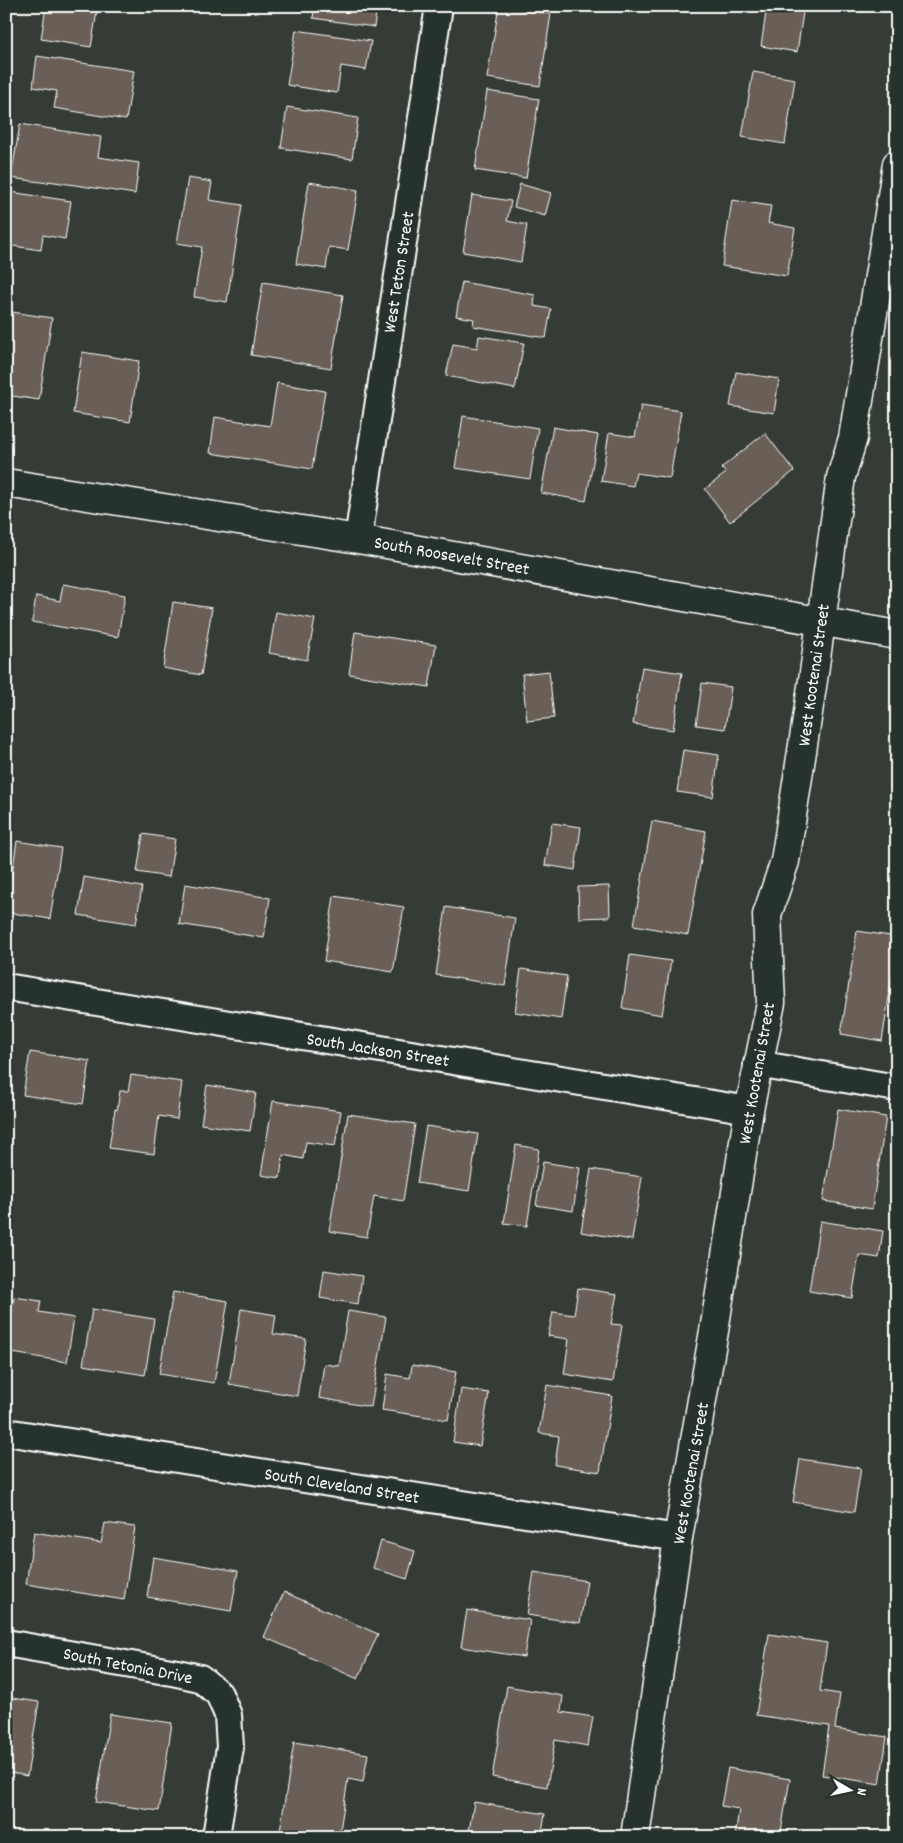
<svg xmlns="http://www.w3.org/2000/svg" width="903" height="1843" font-family="Dekko,sans-serif">
<style>
.building{fill:#6b5f57;stroke:#fff}
.lines{fill:none;stroke-linecap:round;stroke-linejoin:round}
.street-casing{stroke:#fff;stroke-width:30}
.secondary-casing{stroke:#fff;stroke-width:31}
.street{stroke:#26332d;stroke-width:26}
.secondary{stroke:#26332d;stroke-width:28}
.labels{text-anchor:middle;stroke-width:4;stroke-linejoin:round;paint-order:stroke}
.street-label{font-size:18px;fill:#fff;stroke:#26332d}
</style>
<rect width="100%" height="100%" fill="#343c35"/>
<filter id="ink" filterUnits="userSpaceOnUse"><feTurbulence type="fractalNoise" baseFrequency=".02" numOctaves="2"/><feDisplacementMap in="SourceGraphic" scale="10" xChannelSelector="R" yChannelSelector="G"/><feConvolveMatrix kernelMatrix="1 2 1 2 8 2 1 2 1" color-interpolation-filters="sRGB"/></filter>
<g filter="url(#ink)">
<g class="building">
<polygon points="46,6 98,6 91,47 41,39"/>
<polygon points="315,6 377,6 374,27 313,18"/>
<polygon points="499,6 551,14 540,86 487,78"/>
<polygon points="767,6 804,6 797,52 761,46"/>
<polygon points="296,30 371,41 366,70 341,66 337,93 287,85"/>
<polygon points="37,56 134,71 126,120 54,108 57,91 33,87"/>
<polygon points="753,72 795,79 785,144 742,137"/>
<polygon points="487,91 539,99 526,178 475,170"/>
<polygon points="287,107 358,118 352,159 281,148"/>
<polygon points="20,124 101,137 98,157 139,163 135,194 48,181 48,183 11,178"/>
<polygon points="188,178 212,182 209,200 242,205 227,302 194,297 202,247 177,243"/>
<polygon points="309,182 358,190 348,250 329,247 326,269 296,264"/>
<polygon points="520,184 551,193 545,216 514,207"/>
<polygon points="10,192 71,201 65,239 43,235 41,250 6,245 6,217"/>
<polygon points="472,195 511,201 507,221 527,225 521,262 463,252"/>
<polygon points="732,200 771,206 768,223 795,228 787,276 722,266"/>
<polygon points="263,282 343,295 331,368 251,355"/>
<polygon points="462,282 535,295 534,306 551,309 546,338 473,326 474,319 456,316"/>
<polygon points="12,312 52,318 39,400 6,395 6,335 8,336"/>
<polygon points="479,336 524,343 515,389 446,376 453,344 477,348"/>
<polygon points="82,352 139,361 130,422 73,413"/>
<polygon points="736,372 779,379 774,413 730,406"/>
<polygon points="277,383 325,391 312,469 210,453 215,417 270,426"/>
<polygon points="641,405 681,411 670,478 636,473 633,486 601,481 609,433 635,437"/>
<polygon points="463,416 538,428 530,479 455,468"/>
<polygon points="553,427 598,435 586,501 541,493"/>
<polygon points="765,433 794,471 730,522 705,489 726,473 721,468"/>
<polygon points="63,584 125,595 118,637 32,622 36,596 60,601"/>
<polygon points="173,602 212,608 201,675 163,668"/>
<polygon points="276,612 315,619 307,660 269,653"/>
<polygon points="355,632 436,645 429,687 349,674"/>
<polygon points="642,667 682,673 673,730 633,724"/>
<polygon points="549,671 554,718 527,721 522,674"/>
<polygon points="702,683 731,687 725,729 696,725"/>
<polygon points="683,750 719,755 713,797 677,792"/>
<polygon points="652,821 706,831 688,935 634,925"/>
<polygon points="552,823 581,827 575,870 545,865"/>
<polygon points="143,834 175,839 169,877 137,872"/>
<polygon points="17,841 61,848 50,919 6,912"/>
<polygon points="84,877 142,887 136,924 78,915"/>
<polygon points="185,884 270,898 264,938 179,924"/>
<polygon points="609,886 610,917 579,918 578,887"/>
<polygon points="334,896 404,907 393,972 324,961"/>
<polygon points="446,907 515,918 505,986 436,975"/>
<polygon points="857,931 897,937 897,948 882,1041 841,1034"/>
<polygon points="630,955 671,961 662,1015 622,1008"/>
<polygon points="521,969 567,976 561,1019 515,1012"/>
<polygon points="30,1052 90,1061 83,1104 23,1095"/>
<polygon points="131,1075 182,1082 177,1119 159,1116 154,1154 109,1148 115,1109 117,1110 120,1091 128,1091"/>
<polygon points="207,1085 256,1093 250,1131 201,1124"/>
<polygon points="273,1101 341,1111 335,1146 306,1142 303,1159 283,1155 280,1178 261,1175"/>
<polygon points="838,1109 886,1117 872,1209 823,1201"/>
<polygon points="348,1114 415,1124 403,1201 374,1196 367,1237 329,1231"/>
<polygon points="426,1126 478,1134 469,1191 417,1183"/>
<polygon points="516,1145 539,1149 527,1226 504,1223"/>
<polygon points="543,1162 580,1168 573,1211 536,1205"/>
<polygon points="591,1169 642,1177 632,1240 581,1232"/>
<polygon points="820,1221 883,1231 879,1258 859,1255 852,1298 809,1291"/>
<polygon points="324,1270 362,1276 358,1304 320,1298"/>
<polygon points="578,1288 617,1294 611,1324 622,1325 613,1382 564,1374 569,1339 548,1336 553,1312 574,1315"/>
<polygon points="173,1292 228,1301 214,1383 159,1374"/>
<polygon points="14,1297 41,1301 39,1312 74,1318 67,1362 6,1352"/>
<polygon points="92,1309 154,1319 145,1375 83,1365"/>
<polygon points="241,1309 276,1315 273,1334 306,1339 297,1396 229,1384"/>
<polygon points="348,1311 386,1317 371,1407 319,1398 324,1364 339,1366"/>
<polygon points="412,1365 456,1372 448,1420 382,1410 387,1374 410,1378"/>
<polygon points="547,1385 612,1396 600,1472 555,1465 559,1436 539,1433"/>
<polygon points="461,1389 489,1393 480,1446 453,1442"/>
<polygon points="800,1459 861,1468 854,1512 793,1502"/>
<polygon points="105,1523 135,1527 124,1600 26,1584 34,1532 101,1543"/>
<polygon points="381,1541 415,1551 407,1579 373,1568"/>
<polygon points="153,1557 238,1571 231,1611 147,1597"/>
<polygon points="534,1572 587,1581 580,1623 527,1615"/>
<polygon points="284,1592 378,1634 358,1679 264,1637"/>
<polygon points="467,1610 530,1620 524,1657 461,1647"/>
<polygon points="769,1634 827,1643 820,1691 840,1694 835,1729 887,1737 880,1784 822,1775 829,1726 756,1715"/>
<polygon points="507,1686 563,1696 561,1712 593,1717 588,1746 555,1740 547,1787 492,1777"/>
<polygon points="6,1697 39,1702 27,1776 6,1772"/>
<polygon points="110,1714 172,1723 159,1811 96,1802"/>
<polygon points="294,1742 368,1754 363,1782 348,1779 339,1837 279,1837"/>
<polygon points="728,1768 790,1779 780,1837 735,1837 739,1809 721,1806"/>
<polygon points="474,1802 545,1814 541,1837 468,1837"/>
<polygon points="108,1830 150,1837 107,1837"/>
</g>
<g class="lines">
<g class="street-casing">
<g id="street">
<polyline points="358,539 439,6"/>
<polyline points="6,987 749,1110"/>
<polyline points="757,1064 897,1088"/>
<polyline points="6,1432 678,1538"/>
<polyline points="6,1643 177,1673 200,1678 219,1694 228,1715 230,1747 216,1837"/>
</g>
</g>
<g class="secondary-casing">
<g id="secondary">
<polyline points="6,483 358,539 897,635"/>
<polyline points="635,1837 678,1538 714,1331 749,1110 771,1003 767,915 785,861 813,680 841,477 853,438 897,164"/>
</g>
</g>
<use href="#street" class="street"/>
<use href="#secondary" class="secondary"/>
</g>
</g>
<g class="labels">
<g class="street-label">
<text transform="translate(398 272) rotate(-81)" y="6">West Teton Street</text>
<text transform="translate(452 555) rotate(10)" y="6">South Roosevelt Street</text>
<text transform="translate(813 675) rotate(-82)" y="6">West Kootenai Street</text>
<text transform="translate(378 1049) rotate(9)" y="6">South Jackson Street</text>
<text transform="translate(756 1073) rotate(-80)" y="6">West Kootenai Street</text>
<text transform="translate(690 1473) rotate(-80)" y="6">West Kootenai Street</text>
<text transform="translate(342 1485) rotate(9)" y="6">South Cleveland Street</text>
<text transform="translate(128 1665) rotate(11)" y="6">South Tetonia Drive</text>
</g>
</g>
<rect width="903" height="1843" fill="none" stroke="#26332d" stroke-width="25"/>
<rect x="12" y="12" width="878" height="1818" fill="none" stroke="#fff" stroke-width="2" filter="url(#ink)"/>
<g transform="translate(850 1790) rotate(99)" stroke="#26332d" stroke-width="4" paint-order="stroke">
<path d="M0-4L9 19L0 12L-9 19Z" fill="#ffffff"/>
<text y="-8" font-size="14" font-weight="bold" text-anchor="middle" fill="#ffffff">N</text>
</g>
</svg>
